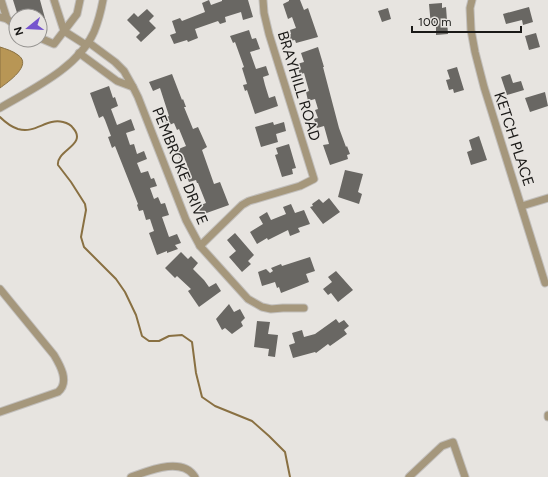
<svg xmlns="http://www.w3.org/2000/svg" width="548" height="477" font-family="Figtree,sans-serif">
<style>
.water{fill:#b89655;stroke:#897042}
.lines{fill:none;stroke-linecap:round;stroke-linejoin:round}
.stream{stroke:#897042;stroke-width:2}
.building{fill:#696763}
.minor-casing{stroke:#c2bfbc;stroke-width:9}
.minor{stroke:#a5977c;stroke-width:7}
.labels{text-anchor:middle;stroke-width:3;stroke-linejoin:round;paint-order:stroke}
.street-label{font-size:15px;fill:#1a1917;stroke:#e7e4e0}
</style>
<rect width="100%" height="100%" fill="#e7e4e0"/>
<path class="water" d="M0 47C6 49 13 51 18 55 33 65 8 82 0 88Z"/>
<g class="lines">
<path class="stream" d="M0 117C5 122 12 127 18 129 36 134 46 118 63 122 67 123 71 125 73 128 88 145 56 150 58 165L71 182 85 204 86 210 81 237 84 247 116 279 125 292 136 315 142 336 149 341H159L169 336 182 335 192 342 196 373 202 397 215 406 252 421 269 436 285 452 290 477"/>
</g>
<g class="building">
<polygon points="13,0 40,0 46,22 40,31 40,16 18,16"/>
<polygon points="209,0 211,5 222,1 222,0 248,0 253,17 243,20 241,12 225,17 226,22 220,24 218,21 195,29 198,38 188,42 187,40 174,44 170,35 176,33 172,21 180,18 182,21 205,12 202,3"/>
<polygon points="289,0 300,0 304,10 308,8 318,37 296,43 295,40 289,41 288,35 291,34 290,30 296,28 292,17 288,19 283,4 289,1"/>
<polygon points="442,3 442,8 446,7 448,34 436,35 436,26 431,26 429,4"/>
<polygon points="529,7 533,22 523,25 522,20 506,24 503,14"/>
<polygon points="388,8 391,19 382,22 378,11"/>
<polygon points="147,9 154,16 149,21 156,28 141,42 136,37 140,33 127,20 134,13 138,17"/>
<polygon points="249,30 252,39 256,38 260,49 250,52 256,69 266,66 269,75 263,77 265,85 269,98 275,96 278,106 255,114 247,90 245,91 243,85 247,84 242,68 244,67 235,42 233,43 230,36"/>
<polygon points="536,33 540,47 529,50 525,36"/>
<polygon points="318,47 324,67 323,67 339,128 346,147 347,146 350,154 347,155 348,159 330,165 323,145 329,144 324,126 317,128 314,119 318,118 315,110 318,109 315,99 308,101 306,92 309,91 304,73 300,75 297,64 304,62 301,53"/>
<polygon points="457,67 464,90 454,93 453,89 449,90 446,80 450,79 447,70"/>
<polygon points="172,74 182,100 183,99 186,107 184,107 193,129 198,127 207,147 202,150 214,184 220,182 229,205 201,215 198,206 206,203 198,183 197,183 196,180 189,182 185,172 189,170 184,157 180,159 176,150 186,146 179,129 177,130 174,123 167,126 164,118 169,116 160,88 153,91 149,82"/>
<polygon points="510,74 513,83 521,81 524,90 507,95 501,77"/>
<polygon points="109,86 113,98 115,97 118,106 111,109 117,125 131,119 135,130 126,133 130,145 134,144 137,154 144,151 147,159 137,163 141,173 148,171 151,179 154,178 157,186 150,188 154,199 158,197 161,204 165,203 169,215 162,217 169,237 177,234 181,243 175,245 178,249 167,253 167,251 157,255 149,233 154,231 150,219 146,220 143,210 139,211 137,205 138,204 115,146 112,148 108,137 111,136 105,120 103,116 99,118 90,93"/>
<polygon points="545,92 548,106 530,112 525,98"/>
<polygon points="273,122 274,125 284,122 286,131 276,134 278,142 261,147 255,127"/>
<polygon points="479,136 487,160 471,165 467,152 472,150 469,140"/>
<polygon points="289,144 296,168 292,169 293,174 282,177 275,155 278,154 276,148"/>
<polygon points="345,170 363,174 358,192 362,194 359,204 338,197"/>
<polygon points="329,198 340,212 323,224 310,207 313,206 312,204 319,199 323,203"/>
<polygon points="291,204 295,213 304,210 310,224 298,228 300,232 290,236 288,230 268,240 267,238 257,244 250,232 263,224 259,217 267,212 271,220 286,214 283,207"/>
<polygon points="235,233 254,255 248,261 251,264 242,272 229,257 236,251 227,240"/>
<polygon points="181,252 188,259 191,256 198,263 193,269 204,280 209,287 216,283 221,291 199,307 188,291 191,289 177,276 175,278 165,268"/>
<polygon points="310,257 315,271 306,274 309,282 281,293 279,287 277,288 275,282 262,286 258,272 266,269 270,273 273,271 271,268 281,264 282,266"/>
<polygon points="336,271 353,290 338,302 331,293 328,295 323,289 332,282 328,277"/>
<polygon points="229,304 234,312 240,309 245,318 241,322 243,326 232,334 225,328 222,330 216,319"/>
<polygon points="336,319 339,323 344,320 349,326 344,330 347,334 330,346 328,344 316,353 315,352 293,358 289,345 295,343 292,333 302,330 304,337 315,334"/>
<polygon points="257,321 270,322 268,334 278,335 275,357 268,356 269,349 254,347"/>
</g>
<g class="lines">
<g class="minor-casing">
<g id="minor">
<polyline points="1,0 7,19"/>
<polyline points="54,0 64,31 86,45"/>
<polyline points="472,0 470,8 471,30 475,52 484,87 545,283"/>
<polyline points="0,17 7,19 16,26"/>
<polyline points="40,38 54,44 77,14 80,0"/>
<polyline points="79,53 117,81 133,87 124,71 115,62 88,42"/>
<polyline points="133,87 138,97 186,220 200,246 248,299 262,307 271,309 283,308 304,308"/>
<path d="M0 108C32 89 78 68 94 32 98 22 101 11 103 0"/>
<polyline points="522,206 548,198"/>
<polyline points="200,246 242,205 249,201 300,186 314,179 269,34 264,13 263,0"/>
<path d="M0 289 54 355C60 365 70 382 58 392L0 412"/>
<polyline points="548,415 548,417"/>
<path d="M131 477C148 471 182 456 195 477"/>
<polyline points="409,477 442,446 453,442 465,477"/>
</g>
</g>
<use href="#minor" class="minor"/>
</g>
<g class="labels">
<g class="street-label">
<text transform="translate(299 86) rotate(73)" y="5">BRAYHILL ROAD</text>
<text transform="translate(514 139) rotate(72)" y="5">KETCH PLACE</text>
<text transform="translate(180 166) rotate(68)" y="5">PEMBROKE DRIVE</text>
</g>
</g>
<g transform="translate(28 28) rotate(252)"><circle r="19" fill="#e7e4e0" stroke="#959390"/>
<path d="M0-3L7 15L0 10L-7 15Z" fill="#7654ce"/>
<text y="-6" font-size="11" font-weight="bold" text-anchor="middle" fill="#1a1917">N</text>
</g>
<path d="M412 26v6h109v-6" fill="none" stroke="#1a1917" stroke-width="2"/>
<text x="418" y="26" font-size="12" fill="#1a1917" stroke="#e7e4e0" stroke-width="3" paint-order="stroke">100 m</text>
</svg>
